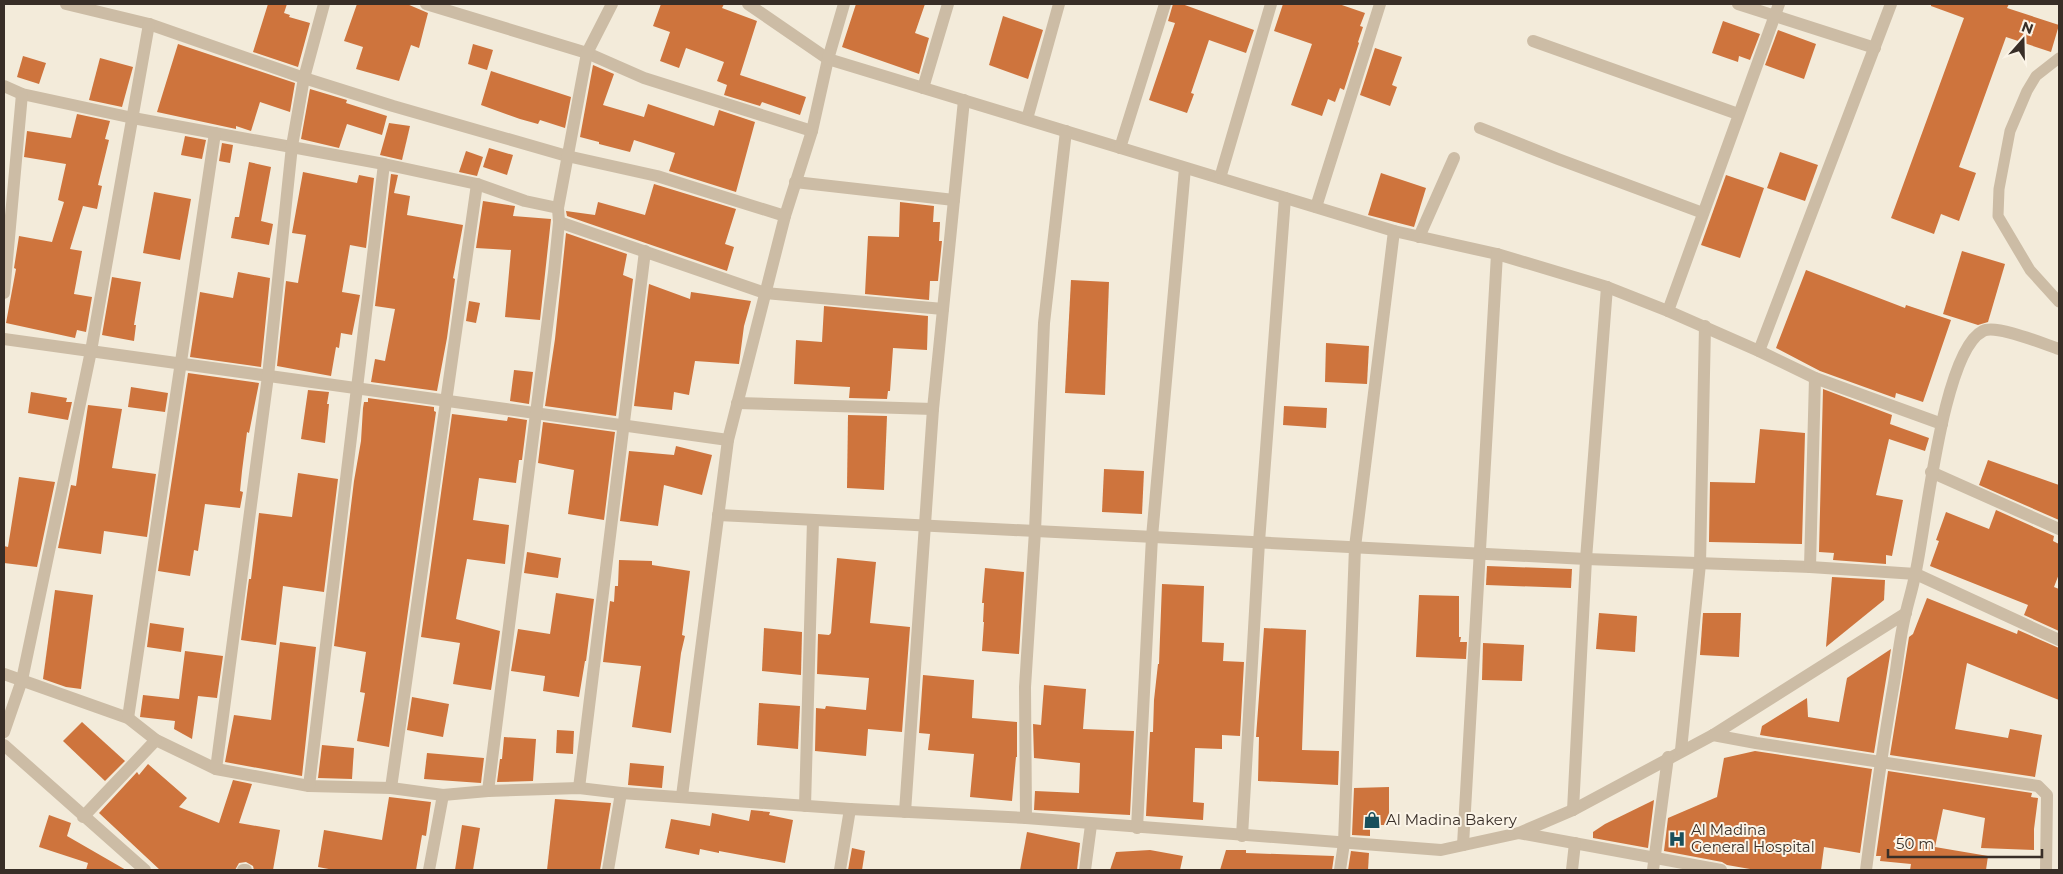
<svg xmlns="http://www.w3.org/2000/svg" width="2063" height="874" font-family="Montserrat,sans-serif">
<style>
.building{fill:#ce743d}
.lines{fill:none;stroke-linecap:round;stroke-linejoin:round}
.service{stroke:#ccbca5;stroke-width:11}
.minor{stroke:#ccbca5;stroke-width:12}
.tertiary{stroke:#ccbca5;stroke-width:12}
.labels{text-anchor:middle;stroke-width:4;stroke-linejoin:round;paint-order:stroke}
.poi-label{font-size:15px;fill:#382e27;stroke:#fbf4e7;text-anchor:start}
</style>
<rect width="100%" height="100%" fill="#f3ebda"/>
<g class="building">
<polygon points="268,4 287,4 284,13 290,15 289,17 310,23 298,67 253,52"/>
<polygon points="357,4 407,4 428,13 419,48 411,45 399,81 356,69 363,47 344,41"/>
<polygon points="661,4 724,4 722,8 757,21 740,75 806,97 800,115 762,102 760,106 724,95 727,85 717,81 724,62 686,48 679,68 660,61 670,32 653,26"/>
<polygon points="856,4 925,4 915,33 929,38 919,74 842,47"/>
<polygon points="1173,4 1182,4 1254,30 1246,53 1209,40 1191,93 1194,94 1187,113 1149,100 1175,23 1168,21"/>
<polygon points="1283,4 1339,4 1365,13 1360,26 1363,27 1358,42 1359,43 1344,90 1340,88 1335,102 1328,99 1322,116 1291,105 1312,44 1274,31"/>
<polygon points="1931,4 2009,4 2007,8 2059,25 2051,52 2006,37 1959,167 1976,173 1959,221 1941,214 1934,234 1891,218 1964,18 1931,6"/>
<polygon points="1003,16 1043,30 1028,79 989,65"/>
<polygon points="1723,21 1760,34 1750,60 1739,56 1738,62 1712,53"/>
<polygon points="1778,30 1816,44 1804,79 1765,65"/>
<polygon points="178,44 295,83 290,112 260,102 251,131 236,126 236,129 157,112"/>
<polygon points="473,44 493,50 487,70 468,64"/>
<polygon points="1375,48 1402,57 1392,85 1397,87 1390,106 1360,95"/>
<polygon points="23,56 46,63 39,84 17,77"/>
<polygon points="100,58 133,67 122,107 89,100"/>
<polygon points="593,65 614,74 603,105 644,117 648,104 714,126 719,110 755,122 736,192 669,171 675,153 634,140 630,152 599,144 599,142 580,137"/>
<polygon points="491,71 571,97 565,128 540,120 538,124 520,119 481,105"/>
<polygon points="310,89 347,100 346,103 387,116 382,135 347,124 339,148 301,139"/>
<polygon points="77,114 110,121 105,139 109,140 98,185 102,186 97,209 83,206 70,249 82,251 74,294 92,297 86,332 77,330 75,338 6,323 16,269 14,268 19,236 52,242 64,202 58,200 66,164 24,157 27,131 71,138"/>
<polygon points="389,123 410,126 402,160 380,155"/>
<polygon points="185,136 206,140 202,159 181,155"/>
<polygon points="222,143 233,145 230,163 219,161"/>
<polygon points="489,148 513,155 507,175 483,167"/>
<polygon points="466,151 483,157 477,176 459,172"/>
<polygon points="1780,152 1818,165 1805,201 1767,188"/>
<polygon points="249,162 271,167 261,221 273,224 269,245 231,238 235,217 239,217"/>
<polygon points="303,172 357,183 359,175 374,178 366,248 350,245 342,292 360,295 352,335 341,333 339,348 336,347 331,376 277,366 286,281 298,283 306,235 292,233"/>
<polygon points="1381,173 1426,188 1414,227 1368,215"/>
<polygon points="391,174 398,175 394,193 410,196 407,215 463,225 453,278 455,279 447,338 437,391 371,382 375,359 385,361 395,309 375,306"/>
<polygon points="1726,175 1764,188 1740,258 1701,245"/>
<polygon points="654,184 736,209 725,244 734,247 727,271 567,216 566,211 595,215 598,202 645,215"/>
<polygon points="154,192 191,199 180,260 143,253"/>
<polygon points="483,201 515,206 513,216 551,219 540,320 505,317 511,250 476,248"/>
<polygon points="900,202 934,206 933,222 940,222 939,241 942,241 938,281 930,281 929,300 865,294 868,236 899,237"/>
<polygon points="566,233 627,254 623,275 633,279 616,416 545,406 555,339"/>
<polygon points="1962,251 2005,264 1988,322 1978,325 1943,314"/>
<polygon points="1806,270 1905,308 1906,305 1951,320 1923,402 1896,393 1895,398 1820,371 1776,348"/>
<polygon points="238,272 270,278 261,367 190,357 200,292 233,298"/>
<polygon points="112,277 141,282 134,325 136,325 134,341 102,335"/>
<polygon points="1071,280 1109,282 1105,395 1065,393"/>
<polygon points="649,284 690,299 691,292 751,301 744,326 739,364 695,361 689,395 674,392 672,410 634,406"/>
<polygon points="469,301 480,303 476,323 466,321"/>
<polygon points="824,306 928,316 927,350 893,348 890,391 888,391 887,399 849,398 850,387 794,384 796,340 822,342"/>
<polygon points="1326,343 1369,346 1367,384 1325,382"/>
<polygon points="514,370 533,372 529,404 510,401"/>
<polygon points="188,373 259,383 249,433 247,432 242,471 240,491 243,492 240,508 205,504 198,551 194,550 190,576 158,571"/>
<polygon points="131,387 168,393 165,412 128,407"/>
<polygon points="1823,389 1892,415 1890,424 1929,438 1925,451 1889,439 1876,495 1903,500 1892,556 1886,555 1886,564 1833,560 1834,553 1819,552"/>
<polygon points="308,390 329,392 327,404 329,404 325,443 301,439"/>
<polygon points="31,392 67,398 66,402 72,402 68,420 28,413"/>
<polygon points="368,398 434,407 434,411 436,412 389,747 357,741 365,693 360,692 366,652 334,646 354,481 361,441 363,408 364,402 368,402"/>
<polygon points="88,405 122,409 112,468 156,474 147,537 104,531 101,554 58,548 71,485 76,486"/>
<polygon points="1284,406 1327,408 1326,428 1283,425"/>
<polygon points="452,414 507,421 508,417 527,420 522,460 519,460 516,483 479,478 473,520 509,525 505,564 467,559 456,619 500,631 491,690 453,684 460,643 421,637"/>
<polygon points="848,415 887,416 884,490 847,488"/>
<polygon points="543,422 615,432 604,520 568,514 574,470 538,463"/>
<polygon points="1760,429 1805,433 1802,544 1709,542 1710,482 1755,483"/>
<polygon points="676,446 712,455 702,495 664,485 658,526 620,521 629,451 674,455"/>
<polygon points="1988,460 2059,485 2059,520 1979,485"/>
<polygon points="1104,469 1144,471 1142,514 1102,512"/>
<polygon points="298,473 338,479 324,592 283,586 276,645 241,640 249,579 251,579 259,513 292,517"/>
<polygon points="19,477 55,482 37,567 4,563 4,546 8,547"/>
<polygon points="1996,510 2054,536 2053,541 2059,544 2059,574 2054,587 2059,589 2059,631 2024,615 2028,605 1930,566 1939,541 1936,540 1946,512 1989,529"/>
<polygon points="527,552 561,558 558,578 524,573"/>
<polygon points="837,558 876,562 870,623 910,627 902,732 868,729 866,756 815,751 816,708 825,709 826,706 866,710 869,678 817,674 818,634 829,635 831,633"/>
<polygon points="619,560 652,561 652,565 690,571 682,635 685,636 681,653 671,733 632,727 641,666 603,662 610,601 614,602 615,586 618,586"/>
<polygon points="1487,566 1572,569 1571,588 1486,585"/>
<polygon points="985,568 1024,572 1019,654 982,651 984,622 983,622 984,603 982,603"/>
<polygon points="1832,577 1885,580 1884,600 1826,647"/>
<polygon points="1162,584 1204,586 1202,642 1224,643 1223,661 1244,662 1240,736 1222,735 1222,749 1195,748 1193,802 1204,803 1203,820 1146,816 1150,732 1153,732 1154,700 1158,664 1159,664"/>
<polygon points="55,590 93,595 81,689 66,687 43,679"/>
<polygon points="556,593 594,599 586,661 585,661 579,697 543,691 545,676 511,671 518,629 550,634"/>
<polygon points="1419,595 1459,596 1459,637 1461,637 1460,642 1467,642 1466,659 1416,657"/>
<polygon points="1927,598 2017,634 2018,630 2059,648 2059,700 1967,663 1955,729 2008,738 2010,729 2042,735 2035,777 1890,755 1909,637 1913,634"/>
<polygon points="1599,613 1637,616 1635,652 1596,649"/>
<polygon points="1703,613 1741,613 1739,657 1700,655"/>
<polygon points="150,623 184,628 181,652 147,647"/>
<polygon points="764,628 802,632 801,675 762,671"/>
<polygon points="1264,628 1306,630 1302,750 1339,751 1338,785 1258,781 1259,737 1256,737"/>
<polygon points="280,642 316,647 302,776 225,762 234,715 271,720"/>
<polygon points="1483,643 1524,645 1522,681 1482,680"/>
<polygon points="1891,649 1874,753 1760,735 1762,726 1807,698 1808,717 1839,722 1847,678"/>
<polygon points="185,651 223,656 217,698 198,696 192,739 174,729 175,721 140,717 143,695 179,699"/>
<polygon points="923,675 974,680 972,718 1017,722 1017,757 1016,757 1012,801 970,797 974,754 928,750 930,734 919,733"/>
<polygon points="1044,685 1086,689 1083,729 1134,731 1130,815 1034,810 1035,791 1079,793 1080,763 1034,758 1033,724 1041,725"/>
<polygon points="412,697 449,704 443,737 407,730"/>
<polygon points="759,703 800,706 798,749 757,745"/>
<polygon points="82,722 125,761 105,781 63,741"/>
<polygon points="557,730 574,731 573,754 556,753"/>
<polygon points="504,737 536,739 533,781 497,782 500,759 502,759"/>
<polygon points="322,745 354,748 352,779 318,778"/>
<polygon points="1755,751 1872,769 1860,853 1824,847 1821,870 1750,870 1750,869 1727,865 1722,862 1664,851 1668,818 1717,797 1724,758"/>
<polygon points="427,753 484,758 481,783 424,779"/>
<polygon points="630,763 664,766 662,788 628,785"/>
<polygon points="148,764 187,798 179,807 219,823 233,780 252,784 239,823 280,830 273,870 254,870 253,866 246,862 239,863 235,870 160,870 99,813 137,772 139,775"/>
<polygon points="1888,771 2032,793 2031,797 2038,798 2034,829 2034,850 1981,848 1985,818 1943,809 1935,847 1988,856 1986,870 1910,870 1911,864 1880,861 1881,856 1876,856"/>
<polygon points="1389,787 1389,825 1370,825 1370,836 1352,835 1354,788"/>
<polygon points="389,797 431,802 426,836 422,835 416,870 334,870 318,867 324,830 382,840"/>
<polygon points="555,799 611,803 600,870 547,870"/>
<polygon points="1654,800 1648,848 1593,838 1593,832 1605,824"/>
<polygon points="751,810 770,812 769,815 793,820 785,863 719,851 719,853 700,849 699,855 665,848 671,819 710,826 712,813 749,821"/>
<polygon points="49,815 71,823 67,836 126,870 86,870 88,863 39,847"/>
<polygon points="462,825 480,828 473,870 455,870"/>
<polygon points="1027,832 1080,843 1077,870 1020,870"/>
<polygon points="852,848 865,851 862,870 848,870"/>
<polygon points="1150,850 1183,856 1180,870 1110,870 1116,852"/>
<polygon points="1226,850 1246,850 1246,853 1334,856 1332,870 1220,870"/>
<polygon points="1351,851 1369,853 1368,870 1348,870"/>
</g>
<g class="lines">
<polyline class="service" points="2059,58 2036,76 2027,91 2010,131 1999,189 1998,216 2030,270 2059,302"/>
<g class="minor">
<polyline points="66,4 149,24 304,78 393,106 567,156 657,176 785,216"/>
<polyline points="426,4 587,53 644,78 812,131"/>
<polyline points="748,4 828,59 1394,231 1497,254 1607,287 1668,311"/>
<polyline points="1738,4 1875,48"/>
<polyline points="1779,4 1668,311 1759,351 1815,378 1942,424"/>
<polyline points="1533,41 1738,114"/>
<polyline points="4,86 22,94 133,118 384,164 477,184 525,201 558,208"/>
<polyline points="923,88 948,4"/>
<polyline points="1027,119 1059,4"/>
<polyline points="1480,128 1558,159 1703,213"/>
<polyline points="1120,148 1165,4"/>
<polyline points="1220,178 1271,4"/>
<polyline points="795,182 954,200"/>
<polyline points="1316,207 1380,4"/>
<polyline points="559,222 765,293 943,309"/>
<polyline points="1419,237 1454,158"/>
<polyline points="4,293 22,94"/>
<polyline points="4,339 728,440"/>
<polyline points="1759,351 1891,4"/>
<polyline points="737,403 933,409"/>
<polyline points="1931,472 2059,529"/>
<polyline points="718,515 1586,559 1810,567 1916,574 2059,640"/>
<polyline points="1810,567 1815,378"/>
<polyline points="4,674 128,718 156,740 216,769 309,786 391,788 443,795 488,791 579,788 621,793 850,809 1026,818 1441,850 1519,833 1573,810 1713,735 1906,613"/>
<polyline points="128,718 215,133"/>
<polyline points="4,732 22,680 91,351 149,24"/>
<polyline points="1713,735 1756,743 2038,786 2047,795 2046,870"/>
<polyline points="4,745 145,870"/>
<polyline points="1681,750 1700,564 1705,326"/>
<polyline points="216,769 268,376 292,146 304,78 324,4"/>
<polyline points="309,786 384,164"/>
<polyline points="391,788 477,184"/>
<polyline points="579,788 645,251"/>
<polyline points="488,791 554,272 559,222 558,208 587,53 612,4"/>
<polyline points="682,796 728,440 785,216 812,131 828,59 844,4"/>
<polyline points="805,806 813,520"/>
<polyline points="1573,810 1586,559 1607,287"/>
<polyline points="905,812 933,409 964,100"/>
<polyline points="83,817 156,740"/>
<polyline points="1026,818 1025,687 1035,531 1044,323 1066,131"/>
<polyline points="1137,828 1152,537 1185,168"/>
<polyline points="1519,833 1721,870"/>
<polyline points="1242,836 1259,542 1285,198"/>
<polyline points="1463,845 1497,254"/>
<polyline points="243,870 246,870"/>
<polyline points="429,870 443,795"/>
<polyline points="608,870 621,793"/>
<polyline points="840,870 850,809"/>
<polyline points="1085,870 1091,825"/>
<polyline points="1340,870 1344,843 1355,547 1394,231"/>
<polyline points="1572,870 1575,843"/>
<polyline points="1653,870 1668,757"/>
</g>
<path class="tertiary" d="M1866 870C1874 808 1883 745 1894 683 1898 659 1900 635 1906 612 1909 599 1913 587 1915 575 1926 529 1942 351 1983 331 1996 324 2044 344 2059 349"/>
</g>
<defs>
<g id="shop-bare" transform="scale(1.35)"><path d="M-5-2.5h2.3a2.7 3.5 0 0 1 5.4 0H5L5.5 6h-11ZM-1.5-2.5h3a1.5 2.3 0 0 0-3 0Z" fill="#194f5c" stroke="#fbf4e7" stroke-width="2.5" paint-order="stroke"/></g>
<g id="hospital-bare" transform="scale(1.35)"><path d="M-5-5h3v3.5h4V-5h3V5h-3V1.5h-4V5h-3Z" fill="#194f5c" stroke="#fbf4e7" stroke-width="2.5" paint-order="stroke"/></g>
</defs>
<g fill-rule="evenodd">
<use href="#shop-bare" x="1372" y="820"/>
<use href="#hospital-bare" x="1677" y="839"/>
</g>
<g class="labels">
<g class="poi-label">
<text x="1386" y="825">Al Madina Bakery</text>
<text x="1691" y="835">Al Madina<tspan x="1691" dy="17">General Hospital</tspan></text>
</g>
</g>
<rect width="2063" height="874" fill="none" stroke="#382e27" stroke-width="10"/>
<g transform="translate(2023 40) rotate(20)" stroke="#fbf4e7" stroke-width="4" paint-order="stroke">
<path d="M0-4L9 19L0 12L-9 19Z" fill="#382e27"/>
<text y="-8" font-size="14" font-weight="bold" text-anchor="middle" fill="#382e27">N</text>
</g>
<path d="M1888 849v8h154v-8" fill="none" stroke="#382e27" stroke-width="2.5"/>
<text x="1896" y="849" font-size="15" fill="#382e27" stroke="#fbf4e7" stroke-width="4" paint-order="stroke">50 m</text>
</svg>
